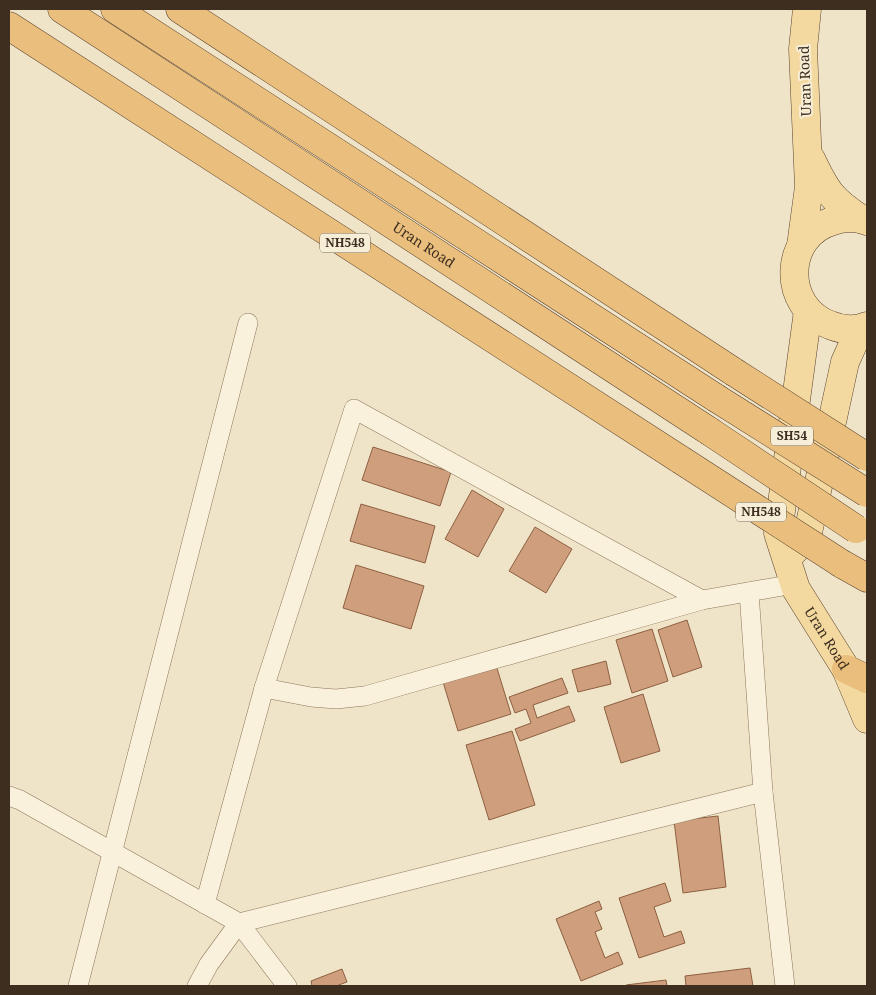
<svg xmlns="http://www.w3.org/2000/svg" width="876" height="995" font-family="'Noto Serif',serif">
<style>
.building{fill:#cf9f7d;stroke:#8d5f41}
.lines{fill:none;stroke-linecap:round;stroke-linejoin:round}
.minor-casing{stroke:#8d765c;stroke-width:20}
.primary-casing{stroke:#5b4430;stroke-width:29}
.trunk-casing{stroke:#5b4430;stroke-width:29}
.minor{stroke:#faf1dc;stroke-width:19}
.primary{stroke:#f3d9a0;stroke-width:28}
.trunk{stroke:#eabe7c;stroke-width:28}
.trunk-bridge-casing{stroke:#5b4430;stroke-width:29;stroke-linecap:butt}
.trunk-bridge{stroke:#eabe7c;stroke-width:28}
.labels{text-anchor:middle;stroke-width:4;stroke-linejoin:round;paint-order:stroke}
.shield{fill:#f7eed8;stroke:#756857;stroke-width:1}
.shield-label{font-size:12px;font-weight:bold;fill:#3d2e20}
.street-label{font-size:14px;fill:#3d2e20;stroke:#f7eed8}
</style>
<rect width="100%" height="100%" fill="#f0e4c8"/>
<g class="building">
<polygon points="373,447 451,472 440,506 362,480"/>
<polygon points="472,490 504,509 478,557 445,539"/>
<polygon points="361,504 435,526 425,563 350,541"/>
<polygon points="535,527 572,549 546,593 509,571"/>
<polygon points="356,565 424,586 411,629 343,608"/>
<polygon points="687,620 702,667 673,677 658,630"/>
<polygon points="652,629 668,681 632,693 616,640"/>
<polygon points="606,661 611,684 578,692 572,670"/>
<polygon points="496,665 511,714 458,731 443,682"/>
<polygon points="562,678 568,693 533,705 537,718 569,706 575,721 520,741 515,729 531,723 526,709 515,713 509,697"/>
<polygon points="643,694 660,751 621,763 604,707"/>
<polygon points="512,731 535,805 489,820 466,745"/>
<polygon points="718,816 726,887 683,893 674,821"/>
<polygon points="665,883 671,901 654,907 664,937 681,931 685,943 639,958 619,898"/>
<polygon points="599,901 602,909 595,912 602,929 595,932 605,958 618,952 623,964 581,981 556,919"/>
<polygon points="750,968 753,986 686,986 685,976"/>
<polygon points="342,969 347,982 336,986 312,986 311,981"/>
<polygon points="666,980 667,986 626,986 626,985"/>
</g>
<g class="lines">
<g class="minor-casing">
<g id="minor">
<polyline points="749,592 763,792 785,986"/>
<polyline points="264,688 311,697 336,699 365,696 702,600"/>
<polyline points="9,796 20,800 239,923 287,986"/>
<polyline points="205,904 264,688 354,409 702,600 794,584"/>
<polyline points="78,986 248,323"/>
<polyline points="197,986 209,964 239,923 763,792"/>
</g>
</g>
<g class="primary-casing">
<g id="primary">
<path d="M811 159C826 191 832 200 861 219"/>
<path d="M867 221C856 217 845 217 833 221 783 235 781 307 830 325 842 330 855 331 867 326"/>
<polyline points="801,246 809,187 803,49 807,9"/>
<path id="s1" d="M808 311 778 533 796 589 846 669 867 719"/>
<polyline points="789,556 807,537 845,362 860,329"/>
</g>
</g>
<g class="trunk-casing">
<g id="trunk">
<path id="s2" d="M62 9 709 431"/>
<polyline points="115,9 716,398"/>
<polyline points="180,9 734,372"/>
<polyline points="9,26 681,460"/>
<polyline points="842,564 867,578"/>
<polyline points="846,669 867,679"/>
</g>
</g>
<use href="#minor" class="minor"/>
<use href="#primary" class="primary"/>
<use href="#trunk" class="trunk"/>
<g class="trunk-bridge-casing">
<g id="trunk-bridge">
<polyline points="734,372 867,457"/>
<polyline points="716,398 867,493"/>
<polyline points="709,431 856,529"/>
<polyline points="681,460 842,564"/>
</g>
</g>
<use href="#trunk-bridge" class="trunk-bridge"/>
</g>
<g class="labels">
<g class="shield">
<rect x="320" y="233.5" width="50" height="19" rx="4"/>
<rect x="771" y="426.5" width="42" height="19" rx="4"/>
<rect x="736" y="502.5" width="50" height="19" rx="4"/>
</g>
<g class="shield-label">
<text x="345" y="247">NH548</text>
<text x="792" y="440">SH54</text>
<text x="761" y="516">NH548</text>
</g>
<g class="street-label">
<text transform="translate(805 81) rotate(-92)" y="5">Uran Road</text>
<text dy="5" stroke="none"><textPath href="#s2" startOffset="432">Uran Road</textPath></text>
<text dy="5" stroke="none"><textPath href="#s1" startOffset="341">Uran Road</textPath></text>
</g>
</g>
<rect width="876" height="995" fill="none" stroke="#3d2e20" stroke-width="20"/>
</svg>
